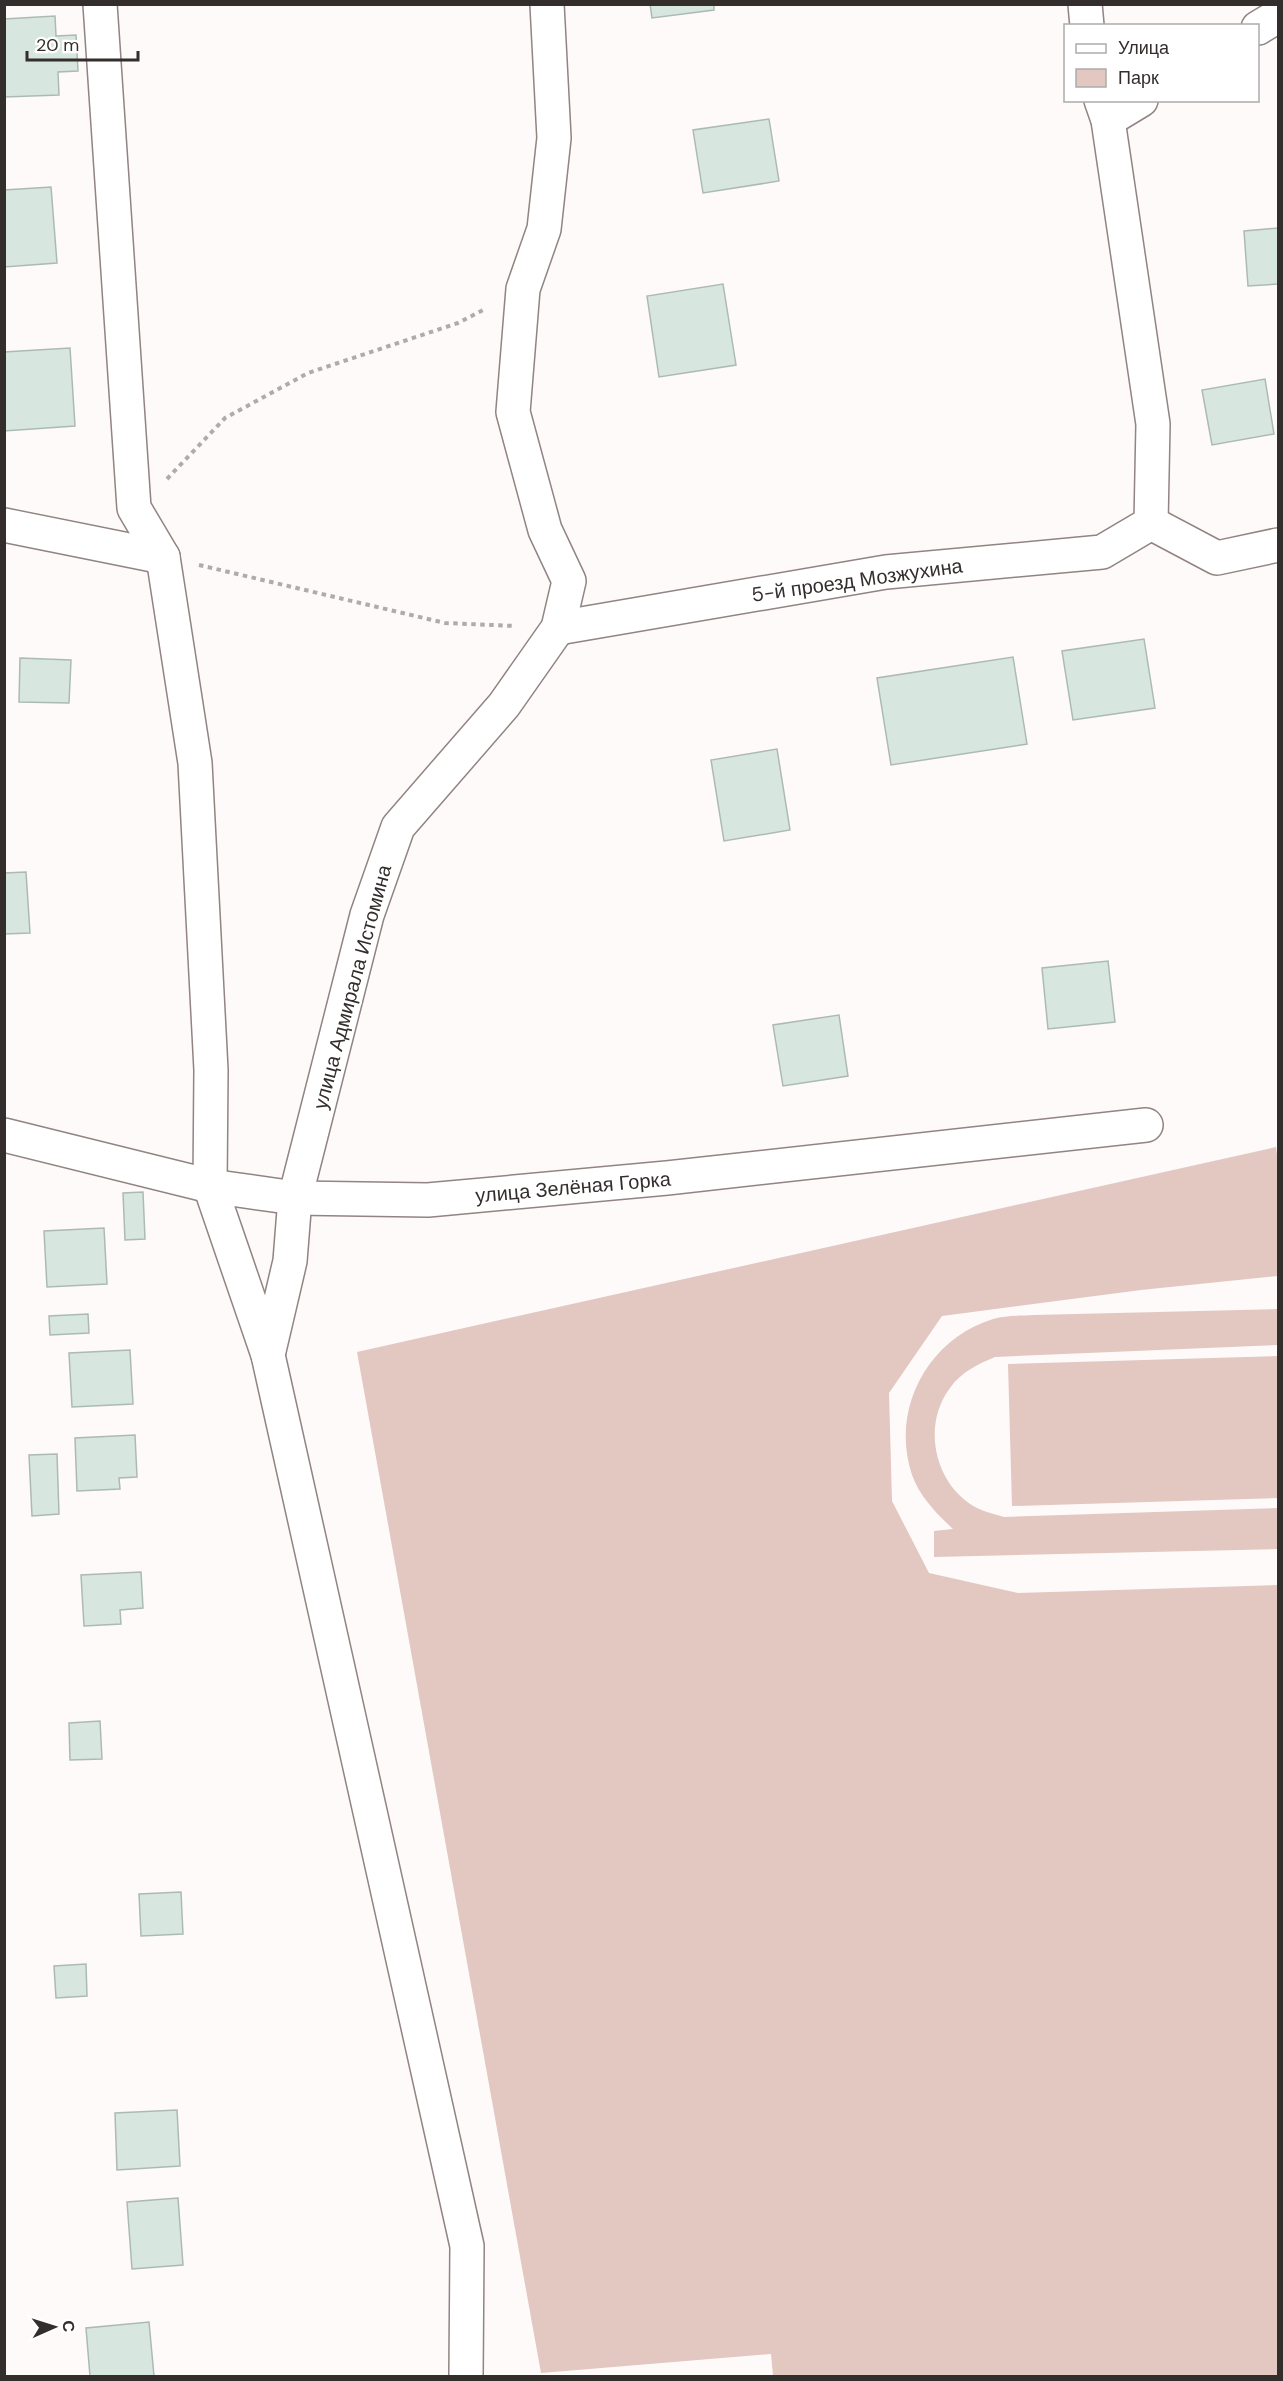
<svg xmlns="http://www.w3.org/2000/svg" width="1283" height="2381" font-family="'DM Sans',sans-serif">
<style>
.green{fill:#e3c7c1}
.building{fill:#d8e6e0;stroke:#adbab4;stroke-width:1.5}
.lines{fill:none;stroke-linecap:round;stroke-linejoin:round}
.minor-casing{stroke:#918482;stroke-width:36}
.path{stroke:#afabaa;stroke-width:4;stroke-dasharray:4.5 4.5;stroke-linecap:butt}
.minor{stroke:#fff;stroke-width:33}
.labels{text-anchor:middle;stroke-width:4.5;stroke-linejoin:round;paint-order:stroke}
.street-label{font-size:20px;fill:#332d2c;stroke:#fff}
</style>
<rect width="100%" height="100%" fill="#fdfaf9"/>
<g class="green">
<polygon points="1276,1147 1278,1162 1278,1276 1141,1290 942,1316 889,1393 892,1501 929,1573 1018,1593 1278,1585 1278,2376 773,2376 771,2354 541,2373 357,1352"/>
<path d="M1278 1309V1345L995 1357C978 1364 961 1372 950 1388 921 1426 935 1486 977 1508 985 1512 995 1514 1004 1517L1278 1508V1549L934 1557V1531L953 1529C937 1514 920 1497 912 1475 890 1409 928 1339 993 1319 1006 1315 1022 1316 1034 1315Z"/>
<polygon points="1278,1356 1278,1498 1012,1506 1008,1364"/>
</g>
<g class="building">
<polygon points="650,4 714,4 714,10 652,18"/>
<polygon points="55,16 56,36 76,35 78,71 58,72 59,95 4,97 4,19"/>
<polygon points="769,119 779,181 703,193 693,130"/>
<polygon points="51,187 57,263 4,267 4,190"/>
<polygon points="1278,228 1278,284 1248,286 1244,231"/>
<polygon points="723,284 736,365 659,377 647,296"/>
<polygon points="70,348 75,426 4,431 4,352"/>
<polygon points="1265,379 1274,434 1212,445 1202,390"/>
<polygon points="1144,639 1155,708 1073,720 1062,651"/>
<polygon points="1013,657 1027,744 891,765 877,678"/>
<polygon points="20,658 71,660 69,703 19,702"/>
<polygon points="777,749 790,830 724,841 711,760"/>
<polygon points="26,872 30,933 4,934 4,873"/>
<polygon points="1108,961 1115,1022 1048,1029 1042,968"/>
<polygon points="839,1015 848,1076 783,1086 773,1025"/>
<polygon points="143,1192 145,1239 125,1240 123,1193"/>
<polygon points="104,1228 107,1284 47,1287 44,1231"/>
<polygon points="88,1314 89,1333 50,1335 49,1316"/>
<polygon points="130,1350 133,1404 72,1407 69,1353"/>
<polygon points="135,1435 137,1477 119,1478 120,1489 77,1491 75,1438"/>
<polygon points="57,1454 59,1514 32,1516 29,1455"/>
<polygon points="141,1572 143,1608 120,1610 121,1624 84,1626 81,1575"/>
<polygon points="100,1721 102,1759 70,1760 69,1723"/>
<polygon points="181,1892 183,1934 141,1936 139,1894"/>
<polygon points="86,1964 87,1996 56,1998 54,1966"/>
<polygon points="177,2110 180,2166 117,2170 115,2113"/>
<polygon points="178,2198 183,2265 132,2269 127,2202"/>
<polygon points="149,2322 154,2376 90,2376 86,2328"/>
</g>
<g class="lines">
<g class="minor-casing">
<g id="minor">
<polyline points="100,4 134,508 163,557 195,763 211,1070 210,1186 268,1355 467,2246 466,2376"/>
<polyline points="1085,4 1087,26"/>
<polyline points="1258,28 1278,16"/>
<polyline points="1108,120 1141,100"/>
<polyline points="1151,523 1217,558 1278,545"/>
<polyline points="4,525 163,557"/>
<polyline points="558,628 886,572 1102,552 1151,523 1153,424 1108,120 1101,100"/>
<polyline points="4,1135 210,1186 295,1198 428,1200 667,1178 1146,1125"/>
<polyline points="268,1355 290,1261 295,1198 367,915 398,827 504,705 558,628 569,581 545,530 513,412 523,289 544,229 554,138 547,4"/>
</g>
</g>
<g class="path">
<polyline points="167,479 225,418 308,373 458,323 485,309"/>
<polyline points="199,565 445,623 515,626"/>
</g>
<use href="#minor" class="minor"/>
</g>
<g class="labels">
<g class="street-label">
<text transform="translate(857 580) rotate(-8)" y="7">5-й проезд Мозжухина</text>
<text transform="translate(352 987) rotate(-75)" y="7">улица Адмирала Истомина</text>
<text transform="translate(573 1187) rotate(-5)" y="7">улица Зелёная Горка</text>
</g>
</g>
<rect width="1283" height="2381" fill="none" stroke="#332d2c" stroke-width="12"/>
<rect x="1064" y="24" width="195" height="78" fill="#ffffff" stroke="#adabab" stroke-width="1.5"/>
<rect x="1076" y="44" width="30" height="9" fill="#ffffff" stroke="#adabab" stroke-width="1.5"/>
<text x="1118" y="54" font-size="18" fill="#332d2c">Улица</text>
<rect x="1076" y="69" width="30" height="18" fill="#e3c7c1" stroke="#adabab" stroke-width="1.5"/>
<text x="1118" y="84" font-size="18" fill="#332d2c">Парк</text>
<g transform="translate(54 2327) rotate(87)" stroke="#ffffff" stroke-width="4.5" paint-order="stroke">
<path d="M0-4.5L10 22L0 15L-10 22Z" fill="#332d2c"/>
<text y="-9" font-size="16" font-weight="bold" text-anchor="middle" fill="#332d2c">С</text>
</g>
<path d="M27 51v9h111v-9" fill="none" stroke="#332d2c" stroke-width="3"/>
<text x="36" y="51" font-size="18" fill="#332d2c" stroke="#ffffff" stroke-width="4.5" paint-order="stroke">20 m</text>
</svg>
